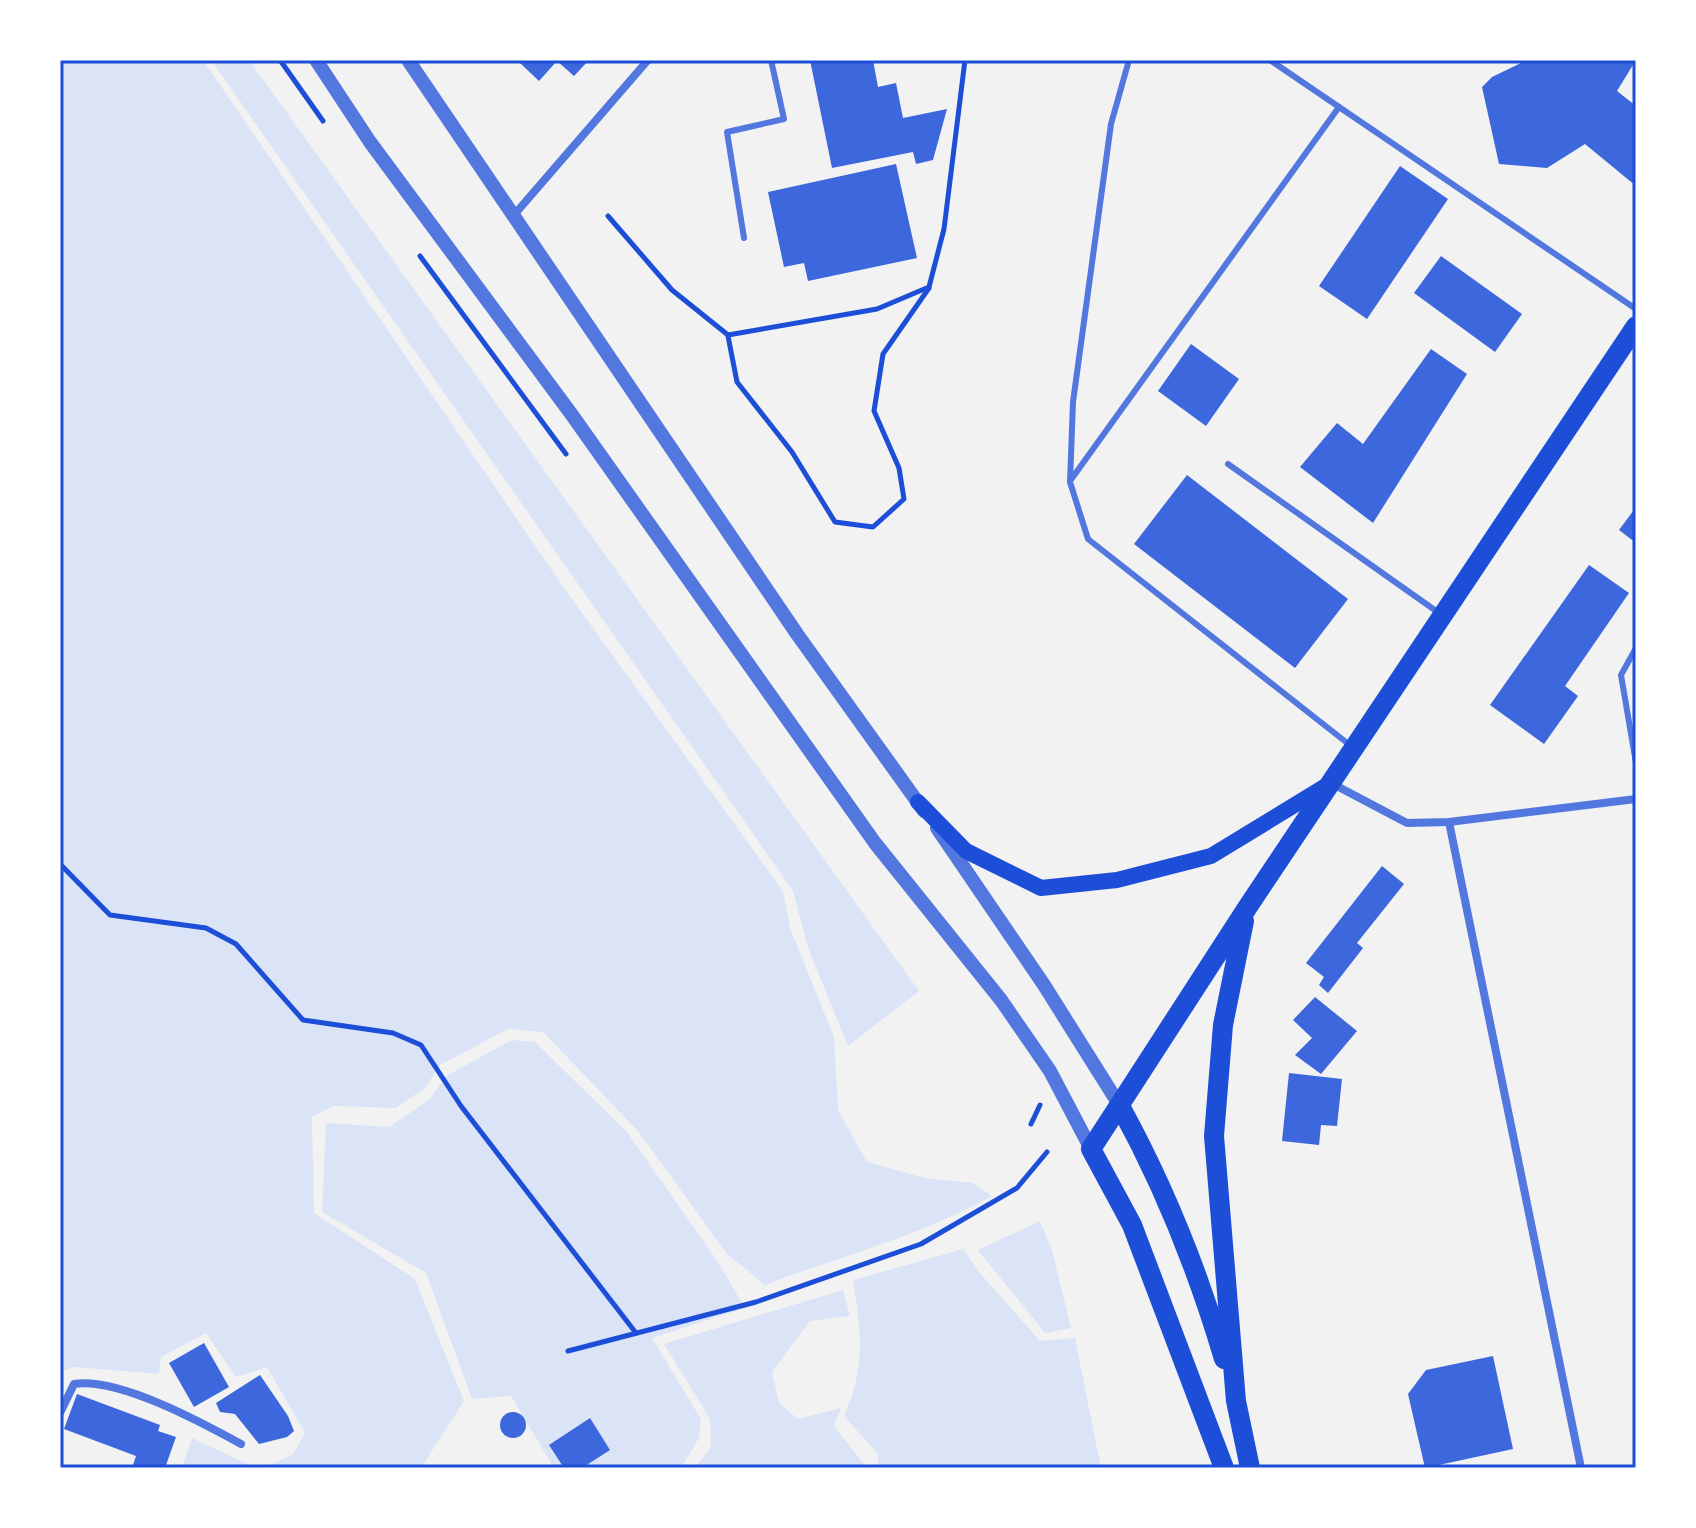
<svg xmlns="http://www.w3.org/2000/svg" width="1696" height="1528" font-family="'DejaVu Sans',sans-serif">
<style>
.green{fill:#dbe4f7}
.building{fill:#3d67dc}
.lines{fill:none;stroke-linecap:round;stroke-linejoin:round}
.path{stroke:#1d4ed8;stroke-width:5}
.service{stroke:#5277de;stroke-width:6}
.minor{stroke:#5277de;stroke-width:8}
.tertiary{stroke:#5277de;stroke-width:14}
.secondary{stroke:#1d4ed8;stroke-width:16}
.primary{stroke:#1d4ed8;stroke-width:20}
.neatline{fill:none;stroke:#1d4ed8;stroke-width:3}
</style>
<rect width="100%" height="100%" fill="#f2f2f2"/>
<g class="green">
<path d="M60 60H203L564 588 783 891 790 928 834 1037 838 1110 867 1162 925 1178 973 1183 992 1196C920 1236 842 1256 765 1285L727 1254 638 1131 543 1032 508 1029 440 1065 425 1088 396 1108 334 1106 312 1117 314 1213 415 1279 464 1401 421 1468H264L293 1454 305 1433 267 1367 236 1377 206 1333 161 1357 159 1374 74 1367 60 1372Z"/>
<polygon points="211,60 249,60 919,991 848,1046 808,948 793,891"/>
<polygon points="512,1040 535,1042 627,1132 716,1259 745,1308 652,1338 701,1419 699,1438 681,1468 554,1468 511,1396 472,1399 426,1273 322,1212 326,1123 389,1127 430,1099 446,1076"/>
<polygon points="1040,1221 1052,1250 1071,1328 1045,1333 978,1250"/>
<path d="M963 1249 979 1272 1040 1341 1075 1338 1101 1468H879L877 1453 844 1416C866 1367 861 1331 853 1280Z"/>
<polygon points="843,1290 850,1316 810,1321 772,1372 779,1403 798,1419 841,1408 834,1426 867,1468 695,1468 711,1447 710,1419 664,1344"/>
<polygon points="192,1438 256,1468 182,1468"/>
</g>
<g class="building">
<polygon points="523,60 589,60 574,76 557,61 539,81 520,63"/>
<polygon points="810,60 873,60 878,87 896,83 903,118 947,109 933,160 916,164 913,152 832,168"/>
<polygon points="1561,60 1636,60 1617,91 1636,106 1636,186 1585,144 1547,168 1499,164 1482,87 1492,77 1525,61"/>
<polygon points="896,164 917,258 808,281 804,263 784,267 768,192"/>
<polygon points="1400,166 1448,199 1367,319 1319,286"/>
<polygon points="1441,256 1522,314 1495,352 1414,293"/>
<polygon points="1191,344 1239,379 1206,426 1158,391"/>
<polygon points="1431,349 1467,374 1373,523 1300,467 1337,423 1363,444"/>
<polygon points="1187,475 1348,599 1295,668 1134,544"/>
<polygon points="1636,507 1636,543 1619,530"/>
<polygon points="1589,565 1629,593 1565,686 1578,696 1544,744 1490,705"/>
<polygon points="1382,866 1404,884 1357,943 1363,948 1328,993 1319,985 1324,977 1306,963"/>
<polygon points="1315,997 1357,1031 1321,1074 1295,1055 1312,1038 1293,1020"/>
<polygon points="1289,1073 1342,1079 1337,1126 1321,1125 1319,1145 1282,1141"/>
<polygon points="204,1343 229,1387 194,1407 169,1363"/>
<polygon points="1493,1356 1513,1449 1425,1468 1408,1394 1426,1370"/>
<polygon points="260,1375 288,1416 294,1431 287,1437 259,1444 235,1414 220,1412 216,1403"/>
<polygon points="77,1394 160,1425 158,1431 176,1437 165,1468 132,1468 136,1456 64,1429"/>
<circle cx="513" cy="1425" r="13"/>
<polygon points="590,1418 610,1450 582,1468 564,1468 549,1445"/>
</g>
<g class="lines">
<g class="path">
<polyline points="280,60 323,121"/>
<polyline points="608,216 672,290 728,335 877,309 929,287 944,229 965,60"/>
<polyline points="420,256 566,454"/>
<polyline points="728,336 737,382 792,452 835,522 873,527 904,499 899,468 874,411 883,354 929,288"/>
<polyline points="60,864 110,915 206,928 236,944 303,1020 393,1033 421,1045 461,1106 636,1333"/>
<polyline points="1031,1124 1040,1105"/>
<polyline points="568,1351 756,1302 921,1244 1017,1188 1047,1152"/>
</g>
<g class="service">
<polyline points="1129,60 1111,124 1073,402 1070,482 1088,539 1351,746"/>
<polyline points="1270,60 1636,309"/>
<polyline points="744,238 727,132 784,119 771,60"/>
<polyline points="1228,464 1439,613"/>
<polyline points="1070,481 1339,107"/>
<polyline points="1636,648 1621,675 1636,763"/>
</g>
<g class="minor">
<polyline points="514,215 648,60"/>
<polyline points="1331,783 1407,823 1449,822 1636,799"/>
<polyline points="1449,822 1581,1468"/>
<path d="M60 1413 74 1384C118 1377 201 1422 241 1444"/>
</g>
<g class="tertiary">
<polyline points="316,60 370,142 572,415 875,843 1001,1000 1050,1071 1091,1149"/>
<polyline points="408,60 797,634 924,811"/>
<polyline points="937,828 1044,985 1120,1106"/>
</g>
<polyline class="secondary" points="918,802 966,851 1041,888 1117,880 1211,856 1329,784"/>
<g class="primary">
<polyline points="1244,921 1223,1025 1214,1136 1236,1401 1250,1468"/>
<path d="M1120 1106C1164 1186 1198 1271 1224 1359"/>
<polyline points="1224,1468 1132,1225 1091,1149 1247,908 1636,326"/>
</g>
</g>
<rect width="1696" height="1528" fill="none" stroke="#ffffff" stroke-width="124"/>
<rect x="62" y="62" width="1572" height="1404" class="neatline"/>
</svg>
